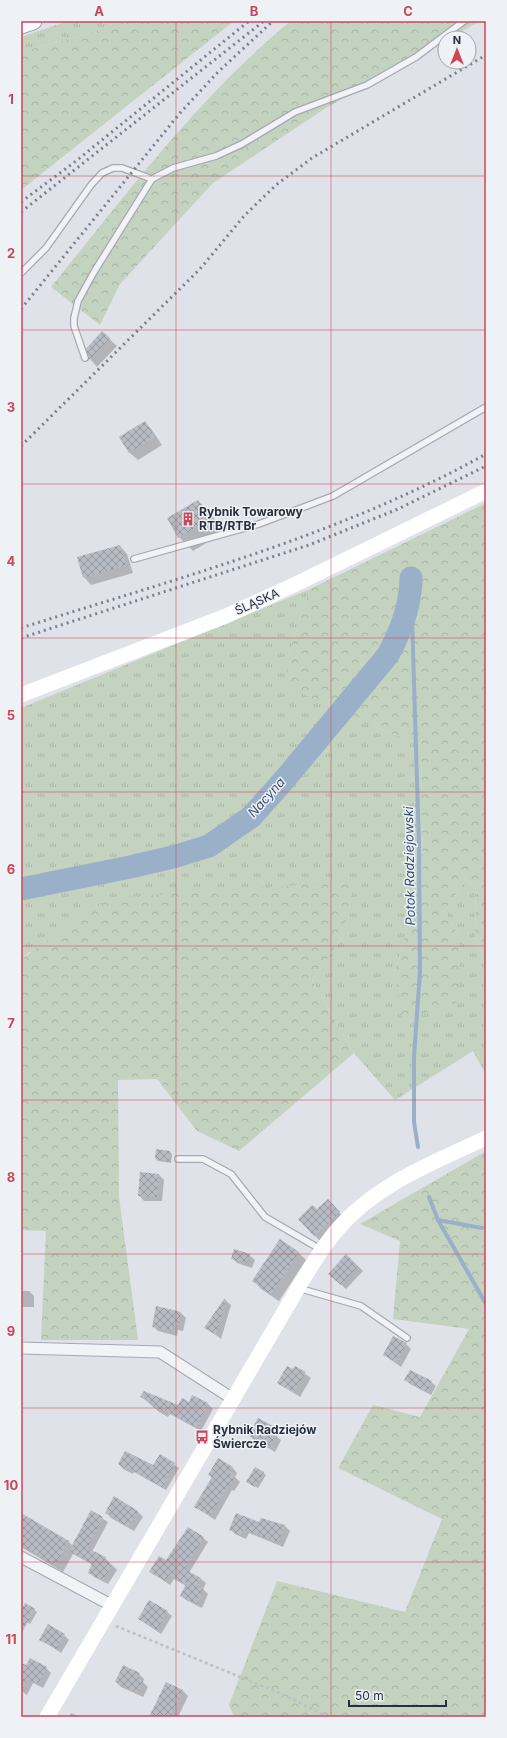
<svg xmlns="http://www.w3.org/2000/svg" width="507" height="1738" font-family="Inter,sans-serif">
<style>
.grass{fill:url(#grass-tufts)}
.forest{fill:url(#forest-crowns)}
.shadow{fill:#0003}
.lines{fill:none;stroke-linecap:round;stroke-linejoin:round}
.stream{stroke:#9ab0c8;stroke-width:4}
.river{stroke:#9ab0c8;stroke-width:23}
.building{fill:url(#building-cross-hatch)}
.lane-casing{stroke:#a4a9b2;stroke-width:8}
.street-casing{stroke:#a4a9b2;stroke-width:13}
.primary-casing{stroke:#9ea6b3;stroke-width:19}
.path{stroke:#bdc0c6;stroke-width:2.5;stroke-dasharray:3 3;stroke-linecap:butt}
.lane{stroke:#f1f3f6;stroke-width:5.5}
.street{stroke:#f1f3f6;stroke-width:11}
.secondary{stroke:#fff;stroke-width:15}
.primary{stroke:#fff;stroke-width:17}
.rail{stroke:#788291;stroke-width:3;stroke-dasharray:2 4;stroke-linecap:butt}
.grid{fill:none;stroke:#cc4558;stroke-width:1;stroke-opacity:0.55}
.labels{text-anchor:middle;stroke-width:3;stroke-linejoin:round;paint-order:stroke}
.poi-label{font-size:12px;font-weight:bold;fill:#28303f;stroke:#eef1f5;text-anchor:start}
.street-label{font-size:12px;fill:#28303f;stroke:#eef1f5}
.water-label{font-size:13px;font-style:italic;fill:#334e72;stroke:#eef1f5}
.neatline{fill:none;stroke:#cc4558;stroke-width:1.5}
.grid-label{font-size:13px;text-anchor:middle;font-weight:bold;fill:#cc4558}
</style>
<defs>
<pattern id="grass-tufts" width="24" height="20" patternUnits="userSpaceOnUse"><rect width="24" height="20" fill="#c4d2c0"/><path d="M3 7l-1-3M5 7V3M7 7l1-3M15 17l-1-3M17 17v-4M19 17l1-3" fill="none" stroke="#a8b5a6"/></pattern>
<pattern id="forest-crowns" width="20" height="18" patternUnits="userSpaceOnUse"><rect width="20" height="18" fill="#c4d2c0"/><path d="M2 6a3 3 0 1 1 6 0M12 15a3 3 0 1 1 6 0" fill="none" stroke="#a8b5a6"/></pattern>
<pattern id="building-cross-hatch" width="8" height="8" patternUnits="userSpaceOnUse"><rect width="8" height="8" fill="#b6bbc4"/><path d="M0 0l8 8M0 8l8-8" fill="none" stroke="#9498a1"/></pattern>
</defs>
<rect width="100%" height="100%" fill="#dfe2e8"/>
<g class="grass">
<polygon points="68,21 121,21 87,34 21,52 21,37"/>
<polygon points="310,589 287,659 374,727 421,744 423,867 395,972 460,938 444,911 466,879 476,889 475,938 486,963 486,1075 473,1051 395,1100 354,1053 312,980 342,938 29,952 21,959 21,708"/>
</g>
<g class="forest">
<polygon points="121,21 234,21 21,190 21,52 87,34"/>
<path d="M291 21H480L450 38H445V41L326 108 213 183 120 284 100 325 51 287C126 195 198 97 291 21Z"/>
<polygon points="486,503 486,963 475,938 476,889 466,879 444,911 460,938 458,1002 402,1021 395,972 423,867 421,744 374,727 288,687 287,659 310,589"/>
<polygon points="355,881 342,938 312,980 354,1053 239,1151 197,1131 157,1079 118,1080 119,1197 138,1340 41,1340 46,1231 21,1230 21,959 110,898"/>
<polygon points="486,1151 486,1717 234,1717 229,1705 277,1581 405,1612 442,1519 338,1468 373,1405 420,1417 469,1329 393,1319 400,1241 360,1224"/>
</g>
<g class="shadow">
<polygon points="102,332 117,346 97,367 90,359"/>
<polygon points="145,422 152,430 162,445 138,460 130,453 121,437"/>
<polygon points="198,501 212,515 223,533 193,551 179,537"/>
<polygon points="120,546 127,554 133,573 91,585 84,577"/>
<polygon points="170,1152 172,1154 171,1163 158,1161 156,1159"/>
<polygon points="159,1175 164,1180 162,1201 144,1201 139,1195"/>
<polygon points="328,1200 344,1218 320,1241 299,1219 317,1211"/>
<polygon points="281,1241 299,1253 306,1260 279,1301 261,1289 254,1281"/>
<polygon points="249,1255 255,1260 252,1268 237,1263 232,1258"/>
<polygon points="358,1266 363,1271 346,1289 335,1279"/>
<polygon points="21,1291 29,1291 34,1296 34,1307 21,1307"/>
<polygon points="225,1300 231,1305 221,1339 206,1327"/>
<polygon points="181,1313 186,1318 183,1331 178,1330 177,1336 158,1331 153,1326"/>
<polygon points="406,1344 411,1349 401,1367 384,1355"/>
<polygon points="295,1367 311,1378 300,1397 278,1383"/>
<polygon points="406,1380 431,1382 436,1386 431,1395 410,1384"/>
<polygon points="193,1396 208,1404 213,1409 201,1431 170,1414 168,1417 159,1412 142,1397 179,1406 189,1403"/>
<polygon points="274,1428 279,1433 277,1437 281,1440 275,1452 254,1440 249,1435"/>
<polygon points="160,1455 179,1468 166,1490 134,1472 133,1474 123,1469 119,1464 154,1466"/>
<polygon points="232,1467 237,1473 235,1477 240,1482 234,1491 232,1490 215,1520 196,1507 212,1478 209,1474"/>
<polygon points="263,1473 266,1475 258,1488 250,1484"/>
<polygon points="114,1498 138,1512 143,1517 134,1531 111,1518 106,1512"/>
<polygon points="92,1512 108,1522 92,1552 105,1558 117,1570 108,1584 94,1577 89,1572 93,1565 73,1554 63,1572 21,1547 21,1515 68,1541 73,1546"/>
<polygon points="261,1519 285,1526 290,1531 283,1547 249,1533 246,1539 235,1534 230,1529 259,1523"/>
<polygon points="203,1538 208,1542 189,1573 201,1579 206,1583 203,1589 208,1594 202,1608 186,1600 181,1596 186,1586 174,1579 170,1585 151,1572"/>
<polygon points="26,1605 37,1612 30,1624 21,1619 21,1612"/>
<polygon points="167,1612 172,1616 161,1634 139,1619"/>
<polygon points="64,1635 69,1640 61,1653 41,1639"/>
<polygon points="21,1664 26,1667 46,1668 51,1673 43,1688 33,1683 27,1695 21,1691"/>
<polygon points="139,1674 144,1679 143,1682 148,1687 143,1697 121,1687 116,1682"/>
<polygon points="166,1683 183,1691 188,1696 178,1717 151,1717"/>
<polygon points="71,1713 80,1717 69,1717"/>
</g>
<g class="lines">
<g class="stream">
<polyline points="411,584 419,846 420,971 414,1057 414,1122 418,1147"/>
<polyline points="429,1197 438,1220 486,1304"/>
<polyline points="438,1220 482,1228"/>
</g>
<path class="river" d="M21 889 130 867 173 857 209 846 251 817 285 779 388 655C401 631 411 606 411 578"/>
</g>
<g class="building">
<polygon points="102,331 110,338 89,360 86,349"/>
<polygon points="145,421 155,437 129,453 119,437"/>
<polygon points="198,500 210,519 178,538 167,518"/>
<polygon points="120,545 126,565 83,578 77,557"/>
<polygon points="156,1149 170,1151 169,1161 155,1159"/>
<polygon points="140,1172 159,1174 157,1197 138,1196"/>
<polygon points="328,1199 340,1212 314,1236 298,1219 312,1205 317,1209"/>
<polygon points="280,1239 299,1252 271,1294 252,1281"/>
<polygon points="234,1249 250,1254 247,1263 231,1259"/>
<polygon points="346,1254 358,1266 341,1285 328,1274"/>
<polygon points="224,1299 226,1299 216,1335 204,1328"/>
<polygon points="156,1306 181,1312 178,1327 173,1326 172,1331 152,1327"/>
<polygon points="393,1336 407,1343 396,1362 383,1355"/>
<polygon points="287,1366 293,1369 295,1366 306,1372 294,1393 277,1383"/>
<polygon points="410,1370 432,1381 427,1392 404,1380"/>
<polygon points="144,1391 178,1405 182,1398 189,1402 192,1395 208,1403 196,1427 164,1410 163,1412 153,1407 154,1404 140,1397"/>
<polygon points="258,1418 275,1427 272,1432 276,1434 269,1447 248,1435"/>
<polygon points="125,1451 153,1465 160,1454 175,1463 162,1487 129,1468 128,1470 118,1464"/>
<polygon points="218,1458 233,1467 230,1472 235,1476 229,1487 227,1486 210,1516 194,1507 212,1477 208,1475"/>
<polygon points="255,1467 264,1472 255,1487 246,1482"/>
<polygon points="114,1496 138,1511 129,1527 105,1513"/>
<polygon points="91,1510 103,1517 87,1548 106,1557 104,1561 112,1565 103,1580 88,1573 92,1563 69,1551"/>
<polygon points="21,1513 69,1541 55,1565 21,1545"/>
<polygon points="236,1513 259,1522 261,1518 285,1525 278,1543 244,1529 241,1535 229,1530"/>
<polygon points="188,1527 204,1537 184,1569 201,1578 197,1586 204,1589 197,1604 180,1596 186,1584 169,1575 165,1581 149,1572 159,1556 166,1560"/>
<polygon points="149,1600 168,1611 157,1630 138,1619"/>
<polygon points="25,1603 35,1609 21,1634 21,1610"/>
<polygon points="48,1624 65,1634 56,1649 39,1640"/>
<polygon points="30,1658 47,1667 38,1684 28,1679 21,1692 21,1663 26,1665"/>
<polygon points="123,1665 140,1673 137,1678 143,1681 138,1693 115,1682"/>
<polygon points="166,1682 183,1690 170,1717 149,1717"/>
</g>
<g class="lines">
<g class="lane-casing">
<g id="lane">
<polyline points="21,273 46,248 91,185 102,173 113,168 122,168 152,179"/>
<polyline points="85,358 74,326 74,318 78,301 94,272 152,179 173,168 216,156 242,144 295,112 367,85 416,57 464,21"/>
<polyline points="134,559 259,524 333,496 486,407"/>
<polyline points="178,1159 203,1159 231,1174 265,1217 320,1249"/>
<polyline points="298,1288 361,1306 407,1338"/>
</g>
</g>
<g class="street-casing">
<g id="street">
<polyline points="21,1348 160,1352 233,1399"/>
<polyline points="21,1557 111,1605"/>
</g>
</g>
<g class="primary-casing">
<polyline id="primary" points="21,25 33,21"/>
</g>
<polyline class="path" points="116,1626 284,1695 328,1717"/>
<use href="#lane" class="lane"/>
<use href="#street" class="street"/>
<g class="secondary">
<polyline points="21,695 226,616 298,583 486,491"/>
<path d="M47 1717 298 1288C310 1268 322 1247 337 1230 376 1184 433 1163 486 1138"/>
</g>
<use href="#primary" class="primary"/>
<g class="rail">
<polyline points="21,202 76,161 249,21"/>
<polyline points="21,212 264,21"/>
<polyline points="21,309 180,113 218,72 273,21"/>
<polyline points="21,446 200,269 244,216 276,185 312,158 486,55"/>
<path d="M21 628C178 578 341 535 486 454"/>
<polyline points="21,638 309,545 398,509 486,466"/>
</g>
</g>
<path class="grid" d="M176 21V1717M331 21V1717M21 176H486M21 330H486M21 484H486M21 638H486M21 792H486M21 946H486M21 1100H486M21 1254H486M21 1408H486M21 1562H486"/>
<defs>
<g id="building-bare" transform="scale(1.08)"><path d="M-4-6H4V6H1V3H-1V6H-4ZM-2.5-4.3h1.7v1.8h-1.7ZM.8-4.3h1.7v1.8H.8ZM-2.5-1h1.7V.8h-1.7ZM.8-1h1.7V.8H.8Z" fill="#cc4558" stroke="#eef1f5" stroke-width="2.5" paint-order="stroke"/></g>
<g id="bus-bare" transform="scale(1.08)"><path d="M-5-6H5V4H4V6H2V4H-2V6H-4V4H-5ZM-3.5-4V0h7V-4ZM-3.5 1.2v1.5H-2V1.2ZM2 1.2v1.5H3.5V1.2Z" fill="#cc4558" stroke="#eef1f5" stroke-width="2.5" paint-order="stroke"/></g>
</defs>
<g fill-rule="evenodd">
<use href="#building-bare" x="188" y="519"/>
<use href="#bus-bare" x="202" y="1437"/>
</g>
<g class="labels">
<g class="poi-label">
<text x="199" y="516">Rybnik Towarowy<tspan x="199" dy="14">RTB/RTBr</tspan></text>
<text x="213" y="1434">Rybnik Radziejów<tspan x="213" dy="14">Świercze</tspan></text>
</g>
<g class="street-label">
<text transform="translate(257 602) rotate(-24)" y="4">ŚLĄSKA</text>
</g>
<g class="water-label">
<text transform="translate(266 797) rotate(-48)" y="5">Nacyna</text>
<text transform="translate(409 866) rotate(-91)" y="5">Potok Radziejowski</text>
</g>
</g>
<rect width="507" height="1738" fill="none" stroke="#eef1f5" stroke-width="44"/>
<g transform="translate(457 50)"><circle r="19" fill="#eef1f5" stroke="#9fa4ac"/>
<path d="M0-3L7 15L0 10L-7 15Z" fill="#cc4558"/>
<text y="-6" font-size="11" font-weight="bold" text-anchor="middle" fill="#28303f">N</text>
</g>
<path d="M349 1700v6h97v-6" fill="none" stroke="#28303f" stroke-width="2"/>
<text x="355" y="1700" font-size="12" fill="#28303f" stroke="#eef1f5" stroke-width="3" paint-order="stroke">50 m</text>
<rect x="22" y="22" width="463" height="1694" class="neatline"/>
<g class="grid-label">
<text x="99" y="16">A</text>
<text x="254" y="16">B</text>
<text x="408" y="16">C</text>
<text x="11" y="104">1</text>
<text x="11" y="258">2</text>
<text x="11" y="412">3</text>
<text x="11" y="566">4</text>
<text x="11" y="720">5</text>
<text x="11" y="874">6</text>
<text x="11" y="1028">7</text>
<text x="11" y="1182">8</text>
<text x="11" y="1336">9</text>
<text x="11" y="1490">10</text>
<text x="11" y="1644">11</text>
</g>
</svg>
